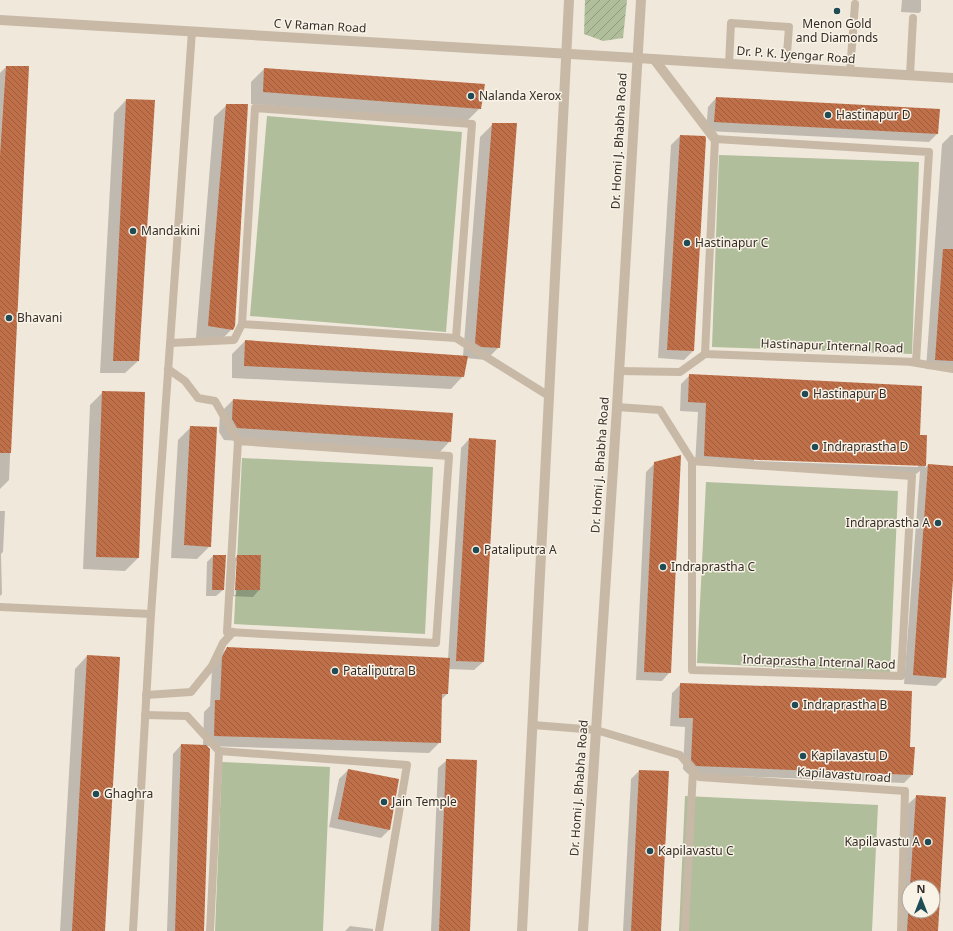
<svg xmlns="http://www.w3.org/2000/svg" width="953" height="931" font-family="'Noto Sans',sans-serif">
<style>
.grass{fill:#b0be9b}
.garden{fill:url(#garden-furrows)}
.shadow{fill:#0003;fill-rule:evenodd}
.building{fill:url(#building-back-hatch)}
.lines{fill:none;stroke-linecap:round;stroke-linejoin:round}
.service{stroke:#c8b9a7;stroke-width:8}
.minor{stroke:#c8b9a7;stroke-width:10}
.tertiary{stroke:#c8b9a7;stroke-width:10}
.poi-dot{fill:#1f4c54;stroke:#f8f2e7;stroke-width:1.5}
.labels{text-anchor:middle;stroke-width:3;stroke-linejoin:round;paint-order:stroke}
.poi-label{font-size:12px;fill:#342d27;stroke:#f8f2e7;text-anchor:start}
.street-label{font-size:12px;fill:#342d27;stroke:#f8f2e7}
</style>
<defs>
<pattern id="garden-furrows" width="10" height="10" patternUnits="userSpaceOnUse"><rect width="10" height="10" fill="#b0be9b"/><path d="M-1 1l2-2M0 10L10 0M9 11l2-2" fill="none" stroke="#909b7e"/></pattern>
<pattern id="building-back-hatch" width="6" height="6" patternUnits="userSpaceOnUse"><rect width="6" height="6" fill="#c07049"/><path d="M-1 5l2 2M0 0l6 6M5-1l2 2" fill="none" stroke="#9d5c3d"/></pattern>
</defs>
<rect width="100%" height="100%" fill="#f0e8db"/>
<g class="grass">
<polygon points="267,116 462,132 446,332 250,316"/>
<polygon points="719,155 919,162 912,354 712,347"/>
<polygon points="242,458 433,467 425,634 234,624"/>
<polygon points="706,482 898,491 890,673 697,663"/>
<polygon points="222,762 330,767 323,931 215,931"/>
<polygon points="685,796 878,805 872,931 679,931"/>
</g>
<polygon class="garden" points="585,0 627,0 623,38 603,41 584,34"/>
<g class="shadow">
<polygon points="902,0 921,0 921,11 919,13 901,12"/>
<polygon points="6,67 27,67 9,480 0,489 0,73"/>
<polygon points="264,69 480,108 467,121 251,104 251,82"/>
<polygon points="716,98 937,134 929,142 706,131 708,107"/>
<polygon points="126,100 138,361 125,373 100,373 114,113"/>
<polygon points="227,105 232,329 219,342 196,338 214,117"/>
<polygon points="493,124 499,347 486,360 466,358 463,376 451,389 232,378 232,354 245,341 463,356 480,137"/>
<polygon points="951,135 953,135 953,370 926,369 942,144"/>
<polygon points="680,136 693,351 684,360 658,358 671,145"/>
<path d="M690 375 919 436H926L925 468 928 465 953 466V566L945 677 936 686 904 684 920 471 916 474 750 468 695 465 698 412 680 411 681 384ZM754 459 918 465V467L754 461Z"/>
<polygon points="103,392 138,558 125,571 83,569 90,405"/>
<polygon points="233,400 450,441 438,454 224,440 219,432 220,413"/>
<polygon points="191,427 210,546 197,559 171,558 178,440"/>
<polygon points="469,439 483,662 474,670 448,669 447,694 441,700 440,742 429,753 206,746 203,931 167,931 173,754 181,745 203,746 204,712 210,706 212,669 217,659 227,648 448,659 461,448"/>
<polygon points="655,463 670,672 662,681 636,680 646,472"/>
<polygon points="0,511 5,511 3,552 1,554 2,594 0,596"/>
<polygon points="213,556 223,590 216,596 206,596 207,562"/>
<path d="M237 556 259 590 253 597 229 596 231 563ZM236 561H238L236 595H234Z"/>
<polygon points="87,656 104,931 60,931 75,669"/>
<polygon points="681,684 909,747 912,775 904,783 688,774 683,769 685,727 670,726 672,693"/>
<polygon points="447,760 469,931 431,931 438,768"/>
<polygon points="348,770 390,829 381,838 329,827 339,779"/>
<polygon points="639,771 660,931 623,931 631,779"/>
<path d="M916 797 945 798 937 931H899L907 805ZM909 887H933V911H909Z"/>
<polygon points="350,926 373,929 373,931 345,931"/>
</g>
<g class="building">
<polygon points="6,66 29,66 11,453 0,453 0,156"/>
<polygon points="264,68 485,84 481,109 263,92"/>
<polygon points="716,97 940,109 938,134 714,122"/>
<polygon points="126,99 155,100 139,361 113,361"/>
<polygon points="226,104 248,104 235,326 233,330 208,326"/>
<polygon points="492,123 517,123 500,348 481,347 475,343"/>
<polygon points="680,135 705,136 706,138 694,351 667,350"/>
<polygon points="943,249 953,249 953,361 935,360"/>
<polygon points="245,340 468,356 464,377 244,366"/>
<polygon points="689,374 922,386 920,435 927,435 926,466 759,460 704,456 706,403 688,402"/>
<polygon points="102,391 145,392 139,558 96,557"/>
<polygon points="233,399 453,413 451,442 237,428 232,419"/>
<polygon points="190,426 217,427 211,547 184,545"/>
<polygon points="469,438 496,440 484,662 456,661"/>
<polygon points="681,455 671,673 644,672 654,462"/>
<polygon points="928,464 953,466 953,580 946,678 913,675"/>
<polygon points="213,555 226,555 224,590 212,590"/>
<polygon points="237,555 261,555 260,590 235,590"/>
<polygon points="227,647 450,658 448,694 442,694 441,743 214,736 215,700 220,700 222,657"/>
<polygon points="87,655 120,657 105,931 72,931"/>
<polygon points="680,683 912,691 910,747 915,747 913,775 696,766 691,760 693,718 679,718"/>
<polygon points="181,744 206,745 210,749 204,931 175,931"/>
<polygon points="446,759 477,760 470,931 439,931"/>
<polygon points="348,769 399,779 390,830 338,819"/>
<polygon points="639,770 669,771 661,931 631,931"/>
<polygon points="916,795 946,797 938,931 907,931 909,899 909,911 933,911 933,887 910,887"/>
</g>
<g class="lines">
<g class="service">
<polyline points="729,64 731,23 789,27 786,67"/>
<polyline points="850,72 855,4"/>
<polyline points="910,75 913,18"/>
<polygon points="255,108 472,124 456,338 242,324"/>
<polygon points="715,139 929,152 916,362 705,354"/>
<polyline points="456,338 549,396"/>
<polyline points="170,343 234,340 242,324"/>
<polyline points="911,362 953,369"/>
<polyline points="168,369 185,381 198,398 215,401 238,441 227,632 436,643 449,456 238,441"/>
<polyline points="619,371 680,372 705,354"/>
<polyline points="617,407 660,410 692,461 692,670 901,676 912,476 692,461"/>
<polyline points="0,607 151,614"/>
<polyline points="146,695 191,692 212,666 223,643 233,632"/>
<polyline points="145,715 187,716 219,751 407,765 379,931"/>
<polyline points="533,725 596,730 680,755 699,777 905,791 901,931"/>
<polyline points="133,931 151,614 192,31"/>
<polyline points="210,931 219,751"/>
<polyline points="685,931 693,770"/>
</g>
<g class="minor">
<polyline points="637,58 953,78"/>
<polyline points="654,59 715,139"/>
</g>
<g class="tertiary">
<polyline points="0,20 637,58"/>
<polyline points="522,931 569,0"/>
<polyline points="583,931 617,407 641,0"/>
</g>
</g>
<g class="poi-dot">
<circle cx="837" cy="11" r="4"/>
<circle cx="471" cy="96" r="4"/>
<circle cx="828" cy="115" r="4"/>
<circle cx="133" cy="231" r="4"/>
<circle cx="687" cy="243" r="4"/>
<circle cx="9" cy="318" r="4"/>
<circle cx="805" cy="394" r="4"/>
<circle cx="815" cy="447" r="4"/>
<circle cx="938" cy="523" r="4"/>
<circle cx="476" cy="550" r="4"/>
<circle cx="663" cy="567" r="4"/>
<circle cx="335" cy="671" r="4"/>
<circle cx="795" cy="705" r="4"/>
<circle cx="803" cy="756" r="4"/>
<circle cx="96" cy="794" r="4"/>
<circle cx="384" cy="802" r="4"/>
<circle cx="928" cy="842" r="4"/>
<circle cx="650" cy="851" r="4"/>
</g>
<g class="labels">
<g class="poi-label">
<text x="837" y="28" text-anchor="middle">Menon Gold<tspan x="837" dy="14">and Diamonds</tspan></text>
<text x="479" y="100">Nalanda Xerox</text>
<text x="836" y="119">Hastinapur D</text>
<text x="141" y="235">Mandakini</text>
<text x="695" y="247">Hastinapur C</text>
<text x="17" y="322">Bhavani</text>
<text x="813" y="398">Hastinapur B</text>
<text x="823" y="451">Indraprastha D</text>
<text x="930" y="527" text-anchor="end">Indraprastha A</text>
<text x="484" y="554">Pataliputra A</text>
<text x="671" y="571">Indraprastha C</text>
<text x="343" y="675">Pataliputra B</text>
<text x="803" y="709">Indraprastha B</text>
<text x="811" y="760">Kapilavastu D</text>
<text x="104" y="798">Ghaghra</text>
<text x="392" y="806">Jain Temple</text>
<text x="920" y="846" text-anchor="end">Kapilavastu A</text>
<text x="658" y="855">Kapilavastu C</text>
</g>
<g class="street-label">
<text transform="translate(320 26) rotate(3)" y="4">C V Raman Road</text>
<text transform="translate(796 55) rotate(4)" y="4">Dr. P. K. Iyengar Road</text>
<text transform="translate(619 141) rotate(-87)" y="4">Dr. Homi J. Bhabha Road</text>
<text transform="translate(832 346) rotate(2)" y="4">Hastinapur Internal Road</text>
<text transform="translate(600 465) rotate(-86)" y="4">Dr. Homi J. Bhabha Road</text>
<text transform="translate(819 662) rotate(2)" y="4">Indraprastha Internal Raod</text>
<text transform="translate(844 775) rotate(4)" y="4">Kapilavastu road</text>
<text transform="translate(579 788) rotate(-86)" y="4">Dr. Homi J. Bhabha Road</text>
</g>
</g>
<g transform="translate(921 899)"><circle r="19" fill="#f8f2e7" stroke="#aaa39a"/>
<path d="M0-3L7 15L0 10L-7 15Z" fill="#1f4c54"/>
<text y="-6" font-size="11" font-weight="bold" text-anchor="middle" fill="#342d27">N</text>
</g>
</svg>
